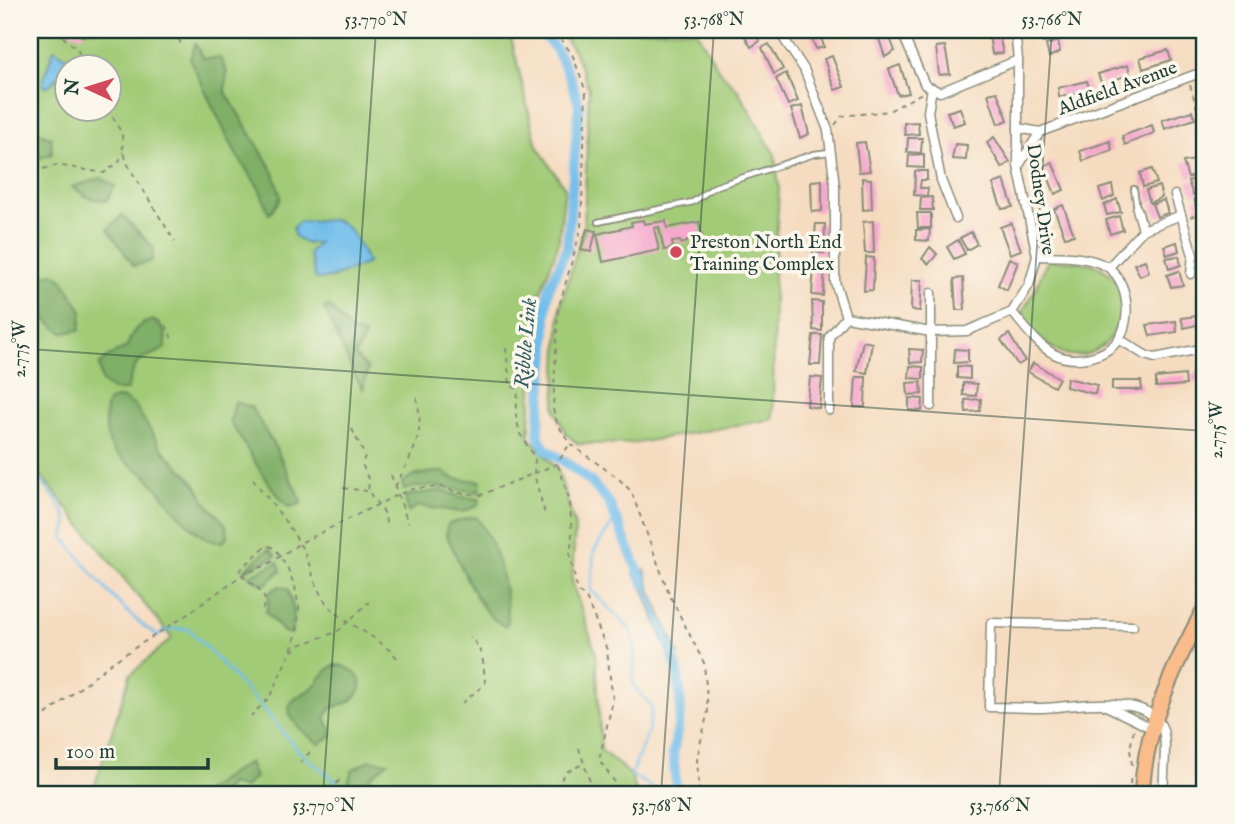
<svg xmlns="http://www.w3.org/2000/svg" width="1235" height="824" font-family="'IM FELL English',serif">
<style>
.green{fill:#a1cb77;stroke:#608456;stroke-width:2;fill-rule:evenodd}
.forest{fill:#80af68;stroke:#50764e;stroke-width:2}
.water{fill:#71bdeb;stroke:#487d90;stroke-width:2}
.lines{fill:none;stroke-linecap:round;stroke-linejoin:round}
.stream{stroke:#71bdeb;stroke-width:2.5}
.canal{stroke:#71bdeb;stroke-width:10}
.building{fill:#f5a8cc}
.service-casing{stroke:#8a8c7a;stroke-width:8}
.minor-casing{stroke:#8a8c7a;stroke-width:11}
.trunk-casing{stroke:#8a8c7a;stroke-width:18}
.path{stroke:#8a8c7a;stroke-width:2;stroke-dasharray:5 5;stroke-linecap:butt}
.service{stroke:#fff;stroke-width:4.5}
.minor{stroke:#fff;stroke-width:8}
.trunk{stroke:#f9bc8a;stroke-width:14}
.ticks{fill:none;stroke:#1f3d34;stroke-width:2;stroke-opacity:0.45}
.poi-dot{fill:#d1495b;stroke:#fbf7ec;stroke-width:2.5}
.labels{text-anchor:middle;stroke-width:7;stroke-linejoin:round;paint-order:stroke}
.street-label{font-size:19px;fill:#1f3d34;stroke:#fbf7ec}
.poi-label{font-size:19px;fill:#1f3d34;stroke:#fbf7ec;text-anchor:start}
.water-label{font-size:21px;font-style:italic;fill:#345d62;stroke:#fbf7ec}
.neatline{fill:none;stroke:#1f3d34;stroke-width:2.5}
.ticks-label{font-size:18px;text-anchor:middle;fill:#1f3d34}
</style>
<rect width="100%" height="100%" fill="#fbf7ec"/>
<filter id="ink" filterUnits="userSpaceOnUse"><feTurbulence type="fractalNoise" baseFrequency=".0143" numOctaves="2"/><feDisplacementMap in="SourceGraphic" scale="14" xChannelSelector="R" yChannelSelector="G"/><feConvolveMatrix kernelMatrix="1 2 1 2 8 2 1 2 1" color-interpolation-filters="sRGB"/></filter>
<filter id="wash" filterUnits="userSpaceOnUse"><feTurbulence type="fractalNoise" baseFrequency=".00686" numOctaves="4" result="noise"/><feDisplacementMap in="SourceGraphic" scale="28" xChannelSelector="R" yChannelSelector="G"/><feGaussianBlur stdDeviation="1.57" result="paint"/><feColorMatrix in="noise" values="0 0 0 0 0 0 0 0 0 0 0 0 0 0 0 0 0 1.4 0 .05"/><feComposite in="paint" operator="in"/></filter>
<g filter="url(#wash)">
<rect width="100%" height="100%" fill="#f5dbbf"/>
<g class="green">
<path d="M30 30H504L512 42 537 146 565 188 558 245 538 299 529 437 558 470 575 526 572 581 596 654 601 750 631 775 637 794H92L130 675 172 638 30 462ZM66 66H108V108H66Z"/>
<polygon points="559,30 696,30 718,69 738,90 775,155 779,189 774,276 773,419 636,443 578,444 566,434 555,409 560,308 584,227 589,89 575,53"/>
<path d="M1048 260C1062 261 1078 260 1091 264 1159 284 1103 397 1041 339 1034 334 1023 322 1023 313 1023 308 1028 303 1030 299 1038 287 1041 273 1048 260Z"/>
</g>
<g class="forest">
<polygon points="195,43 203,58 220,58 227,72 225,91 274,173 281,198 269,214 259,188 236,154 190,60"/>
<polygon points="37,131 51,138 52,154 38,159 30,154 30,133"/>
<polygon points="101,178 115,186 106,201 89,198 72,187"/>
<polygon points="122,215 154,248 152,261 134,266 108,229"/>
<path d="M53 273 63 280 82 311 80 330 63 333C49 323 16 298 37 279 41 276 49 274 53 273Z"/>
<polygon points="329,306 350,330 365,336 355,356 368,369 363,389 355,376 324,308"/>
<path d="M153 320 165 331 166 347C158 354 153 354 144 358 133 364 130 379 127 390H112L102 382 99 365 107 357 127 347C132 331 137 324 153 320Z"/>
<path d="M116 398 124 399 135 406 162 449 196 484 204 500 226 525 228 536 223 542C197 547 164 493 146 476 136 467 121 461 113 449 105 439 103 413 108 402Z"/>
<path d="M235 402 251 407 276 449 302 503 289 507C264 483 249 450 230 422Z"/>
<path d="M433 472H443L455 479 481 481 479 492C453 490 430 480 404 490L402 483 412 476Z"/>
<polygon points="442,490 460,497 480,499 477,506 462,512 418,506 408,512 405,496"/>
<path d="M472 517 477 518C499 548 506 586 508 622L505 626C478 616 459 559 446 534L448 524Z"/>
<polygon points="269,549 276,556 243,571"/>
<polygon points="278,562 281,571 264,585 249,576"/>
<polygon points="279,586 288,589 294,612 291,634 284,632 266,612 269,601 269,593"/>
<path d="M336 665C353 666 371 683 354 698 347 705 337 704 329 710L325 719 331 729V736L319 744C309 737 279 715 293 701 298 695 306 693 312 688 321 680 324 669 336 665Z"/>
<polygon points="370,760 388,762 370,777 360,791 347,785 352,770"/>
<polygon points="249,762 255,777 244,788 230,784 224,791 226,794 201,794"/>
</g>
<g class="water">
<path d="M54 49 68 58C70 71 58 77 47 87L43 85V80Z"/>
<path d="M333 220C353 224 359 246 368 263L331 278 316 279 309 253 318 243H306L295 237 293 229 298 222Z"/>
<polygon points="645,570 651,592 679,654 670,658 643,588 634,574"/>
</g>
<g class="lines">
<g class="stream">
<path d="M30 467C38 480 67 507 67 522 68 526 64 533 64 538 92 573 120 611 158 636 166 627 178 629 189 629L264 709 298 751 353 794"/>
<polyline points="616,518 594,551 591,590 631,630 635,648 633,685 652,707 648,732 631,775 664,794"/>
</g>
<g class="canal">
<polyline points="539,30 556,49 570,77 579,105 567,248 549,288 546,309 546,352 538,435 545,449 568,464 591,482 609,503 644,584"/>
<polyline points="669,644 678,672 681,709 673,754 677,794"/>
</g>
</g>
<g id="blocks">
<g class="building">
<polygon points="70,30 84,30 83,36 70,33"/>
<polygon points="741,30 753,30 760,41 751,47"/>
<polygon points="809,30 819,30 824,47 816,49"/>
<polygon points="876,30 887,30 895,51 885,57"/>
<polygon points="988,30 998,30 1003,53 992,54"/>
<polygon points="1047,30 1052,30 1055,39 1043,43 1040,32"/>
<polygon points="1205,34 1205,51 1199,36"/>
<polygon points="1058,41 1060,52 1049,57 1046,45"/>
<polygon points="769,44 783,69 774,74 762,48"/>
<polygon points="945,46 950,74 939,75 936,47"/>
<polygon points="1168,50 1171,60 1143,69 1140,58"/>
<polygon points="832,56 844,87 835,90 824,59"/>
<polygon points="900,65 909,93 898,95 889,69"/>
<polygon points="1128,65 1130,74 1102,85 1098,74"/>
<polygon points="786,73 798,101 788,105 776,79"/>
<polygon points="1087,81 1090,91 1059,97 1058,88"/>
<polygon points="997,92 1008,120 998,124 988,94"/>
<polygon points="802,106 809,134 800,138 791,109"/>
<polygon points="960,108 965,122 953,126 947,112"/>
<polygon points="1192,111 1195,119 1165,129 1162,120"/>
<polygon points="918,122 919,134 905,135 904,123"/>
<polygon points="1152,125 1154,133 1125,145 1122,136"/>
<polygon points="994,137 1010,162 1002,168 987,143"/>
<polygon points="908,138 922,138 921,153 907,152"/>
<polygon points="1110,141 1112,150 1083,161 1080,151"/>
<polygon points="865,142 870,171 859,172 856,143"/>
<polygon points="955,144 967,145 966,160 952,159"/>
<polygon points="924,154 924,168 908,167 909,155"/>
<polygon points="1195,160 1199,174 1188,178 1183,162"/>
<polygon points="1052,162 1064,190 1055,194 1044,166"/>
<polygon points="1152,169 1157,183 1143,187 1140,173"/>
<polygon points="915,171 927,171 927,180 921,180 920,188 928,188 927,196 914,195"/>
<polygon points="1202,177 1205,191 1193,195 1188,181"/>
<polygon points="862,178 871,179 872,209 863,210"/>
<polygon points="822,180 822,211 812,212 811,181"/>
<polygon points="1004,180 1013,207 1002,209 993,184"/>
<polygon points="1112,185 1114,196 1103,201 1099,189"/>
<polygon points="1159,186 1162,197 1150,203 1146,190"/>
<polygon points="1205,196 1205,208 1197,210 1194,199"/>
<polygon points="932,197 933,210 920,210 921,198"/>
<polygon points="1117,199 1121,212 1107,215 1104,205"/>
<polygon points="1164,200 1168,213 1157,217 1152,204"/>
<polygon points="1063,205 1074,235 1065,237 1054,209"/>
<polygon points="917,213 931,213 931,228 918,228"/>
<polygon points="1119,216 1123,230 1110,234 1106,220"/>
<polygon points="643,220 644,224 666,221 667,228 699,222 702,236 687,240 687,242 681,244 680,241 672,242 673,248 664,250 659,227 654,228 659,250 603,262 597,234 632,226 631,222"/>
<polygon points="873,221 874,253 865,253 863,222"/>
<polygon points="1011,223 1021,250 1010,254 1000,227"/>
<polygon points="816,224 825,224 824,253 813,253"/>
<polygon points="587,229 596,231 591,252 581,249"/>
<polygon points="930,229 929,241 916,240 916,230"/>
<polygon points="971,232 977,244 967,250 960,238"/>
<polygon points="958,240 965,254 954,259 947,247"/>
<polygon points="1177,242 1179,251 1167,255 1164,246"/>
<polygon points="930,247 937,254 929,264 922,259"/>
<polygon points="1179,256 1181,265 1169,269 1166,258"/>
<polygon points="866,257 874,258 873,290 864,291"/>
<polygon points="1009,258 1018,262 1007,290 998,285"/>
<polygon points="1145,260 1149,272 1140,276 1134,264"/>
<polygon points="825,265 823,296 812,295 814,266"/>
<polygon points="1179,271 1183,285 1171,287 1167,275"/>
<polygon points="963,278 965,310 956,310 954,279"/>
<polygon points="912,280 922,280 920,311 911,310"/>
<polygon points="812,301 822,302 822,331 813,330"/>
<polygon points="1205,315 1205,323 1184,328 1181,318"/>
<polygon points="1176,321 1177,332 1150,336 1147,325"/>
<polygon points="1009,334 1025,361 1018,365 1001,340"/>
<polygon points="813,335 822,335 820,365 810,365"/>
<polygon points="863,341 872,343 867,373 856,371"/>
<polygon points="909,349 923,350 922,362 910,363"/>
<polygon points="955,349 968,350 968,362 954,363"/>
<polygon points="1033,363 1059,378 1054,387 1028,372"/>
<polygon points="910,366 923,367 923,379 909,378"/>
<polygon points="957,366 970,367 970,379 957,378"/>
<polygon points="1205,372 1205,382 1193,383 1192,374"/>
<polygon points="1185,375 1186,385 1156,387 1156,378"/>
<polygon points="810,377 822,378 819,408 807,406"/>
<polygon points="856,377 866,377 865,407 854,407"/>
<polygon points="1067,378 1097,385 1095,394 1066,387"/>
<polygon points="1112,381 1141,381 1142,390 1112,390"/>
<polygon points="921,382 922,394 908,395 907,383"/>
<polygon points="963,383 977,384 976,396 963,395"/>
<polygon points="909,398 923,399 922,411 909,410"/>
<polygon points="981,399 980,411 966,412 965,400"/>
</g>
</g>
</g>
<g filter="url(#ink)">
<use href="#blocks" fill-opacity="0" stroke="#8a8c7a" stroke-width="2"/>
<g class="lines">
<g class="service-casing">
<g id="service">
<polyline points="1134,189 1137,209"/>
<polyline points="598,222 693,202 714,187 814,154 830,152"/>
</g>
</g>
<g class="minor-casing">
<g id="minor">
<polyline points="778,30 804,69 828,130 835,186 835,282 846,317 931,332 967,331 1012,312 1029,285 1037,256 1018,166 1018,60 1015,30"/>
<polyline points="901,30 925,85 940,92 1018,60"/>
<polyline points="932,88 928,112 941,180 956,218"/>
<polyline points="1018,128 1040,132 1205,71"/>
<polyline points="1019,165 1040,132"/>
<polyline points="1175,195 1193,255 1191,274"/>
<polyline points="1137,209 1143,230"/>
<polyline points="1109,267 1143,230 1181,215"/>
<polyline points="931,293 931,406"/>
<path d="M1012 312C1025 327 1037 345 1054 354 1074 364 1105 358 1118 340 1133 320 1128 279 1106 266 1086 255 1059 257 1037 256"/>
<polyline points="1119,339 1145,355 1155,358 1205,348"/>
<polyline points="829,410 829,337 846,317"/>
<path d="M1133 626 991 623 989 707C1007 707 1025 708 1043 708 1074 707 1142 692 1161 725 1169 739 1162 776 1164 794"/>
<polyline points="1104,705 1153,729"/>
</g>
</g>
<g class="trunk-casing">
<path id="trunk" d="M1142 794C1144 729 1174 665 1205 608"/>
</g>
<g class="path">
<polyline points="55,30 76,48 87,66"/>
<polyline points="174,30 183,48"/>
<polyline points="555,30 573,56 586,92 581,229 558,310 553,409 557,423 570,444 618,478 631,491 670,596 704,663 708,711 697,758 699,794"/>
<polyline points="1190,85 1205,135"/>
<polyline points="108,108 122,134 123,151 129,167 175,242"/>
<polyline points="835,125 842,116 889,111 922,93"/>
<polyline points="43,169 57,165 104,173 119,162 123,152"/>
<polyline points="1190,217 1205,212"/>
<path d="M158 318C166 325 172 331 171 342"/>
<polyline points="506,348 510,385 516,388 518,392 516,416 520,434 535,458 534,474 545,514"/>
<polyline points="352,429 365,456 362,464 369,481 368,491 385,514 386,524"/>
<polyline points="558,465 570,501 572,538 570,555 576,584 580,593 586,598 596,622 607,650 610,677 613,700 599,760 614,781 629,794"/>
<polyline points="391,475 408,523"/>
<path d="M253 479C271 503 292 527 305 554 313 572 316 593 330 607 351 628 379 636 398 659"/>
<path d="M395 487C413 451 426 437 416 395"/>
<polyline points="343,488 367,491"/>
<polyline points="239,571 267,545 276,549 288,569 295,587 299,608 297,632 291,651 269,698 251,716"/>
<path d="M242 575C252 586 259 584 266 602L262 610"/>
<polyline points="292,651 299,645 337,632 369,602"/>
<path d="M462 703 485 684C484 666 484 650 470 637"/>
<polyline points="30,727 114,661 185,616 242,575 267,565 302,542 397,495 416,488 442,487 459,493 481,495 557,464 569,445"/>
<polyline points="579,748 594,794"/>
<polyline points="300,763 310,752"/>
<polyline points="1132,765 1130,749 1134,729"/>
<polyline points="556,788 566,772 583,764"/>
<polyline points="328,789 334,787 342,777"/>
<polyline points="1129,794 1131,774"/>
</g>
<use href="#service" class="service"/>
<use href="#minor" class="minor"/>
<use href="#trunk" class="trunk"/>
</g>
</g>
<path class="ticks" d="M30 152 38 30M30 349 1205 431M323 794 376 30M661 794 714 30M999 794 1052 30"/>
<circle class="poi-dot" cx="676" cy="252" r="7"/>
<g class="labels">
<g class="street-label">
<text transform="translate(1117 87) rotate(-20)" y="7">Aldfield Avenue</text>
<text transform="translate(1042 199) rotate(82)" y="7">Dodney Drive</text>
</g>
<g class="poi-label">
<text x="690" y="248">Preston North End<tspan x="690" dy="22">Training Complex</tspan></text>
</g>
<g class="water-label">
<text transform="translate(525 343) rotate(-85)" y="7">Ribble Link</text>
</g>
</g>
<rect width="1235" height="824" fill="none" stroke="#fbf7ec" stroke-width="77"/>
<g transform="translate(88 88) rotate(274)"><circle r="33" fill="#fbf7ec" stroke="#a3ada2" stroke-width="2"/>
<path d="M0-5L12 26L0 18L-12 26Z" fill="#d1495b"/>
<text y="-10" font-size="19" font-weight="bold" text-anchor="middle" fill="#1f3d34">N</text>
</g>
<path d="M56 758v10h152v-10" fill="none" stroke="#1f3d34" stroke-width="3.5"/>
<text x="66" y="758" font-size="21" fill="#1f3d34" stroke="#fbf7ec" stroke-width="5" paint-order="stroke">100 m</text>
<rect x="38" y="38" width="1158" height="748" class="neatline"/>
<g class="ticks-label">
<text x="376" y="25">53.770°N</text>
<text x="714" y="25">53.768°N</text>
<text x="1052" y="25">53.766°N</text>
<text transform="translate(19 349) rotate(-90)" y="6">2.775°W</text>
<text transform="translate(1216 430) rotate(-90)" y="6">2.775°W</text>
<text x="324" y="811">53.770°N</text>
<text x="662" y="811">53.768°N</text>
<text x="1000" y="811">53.766°N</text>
</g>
</svg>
